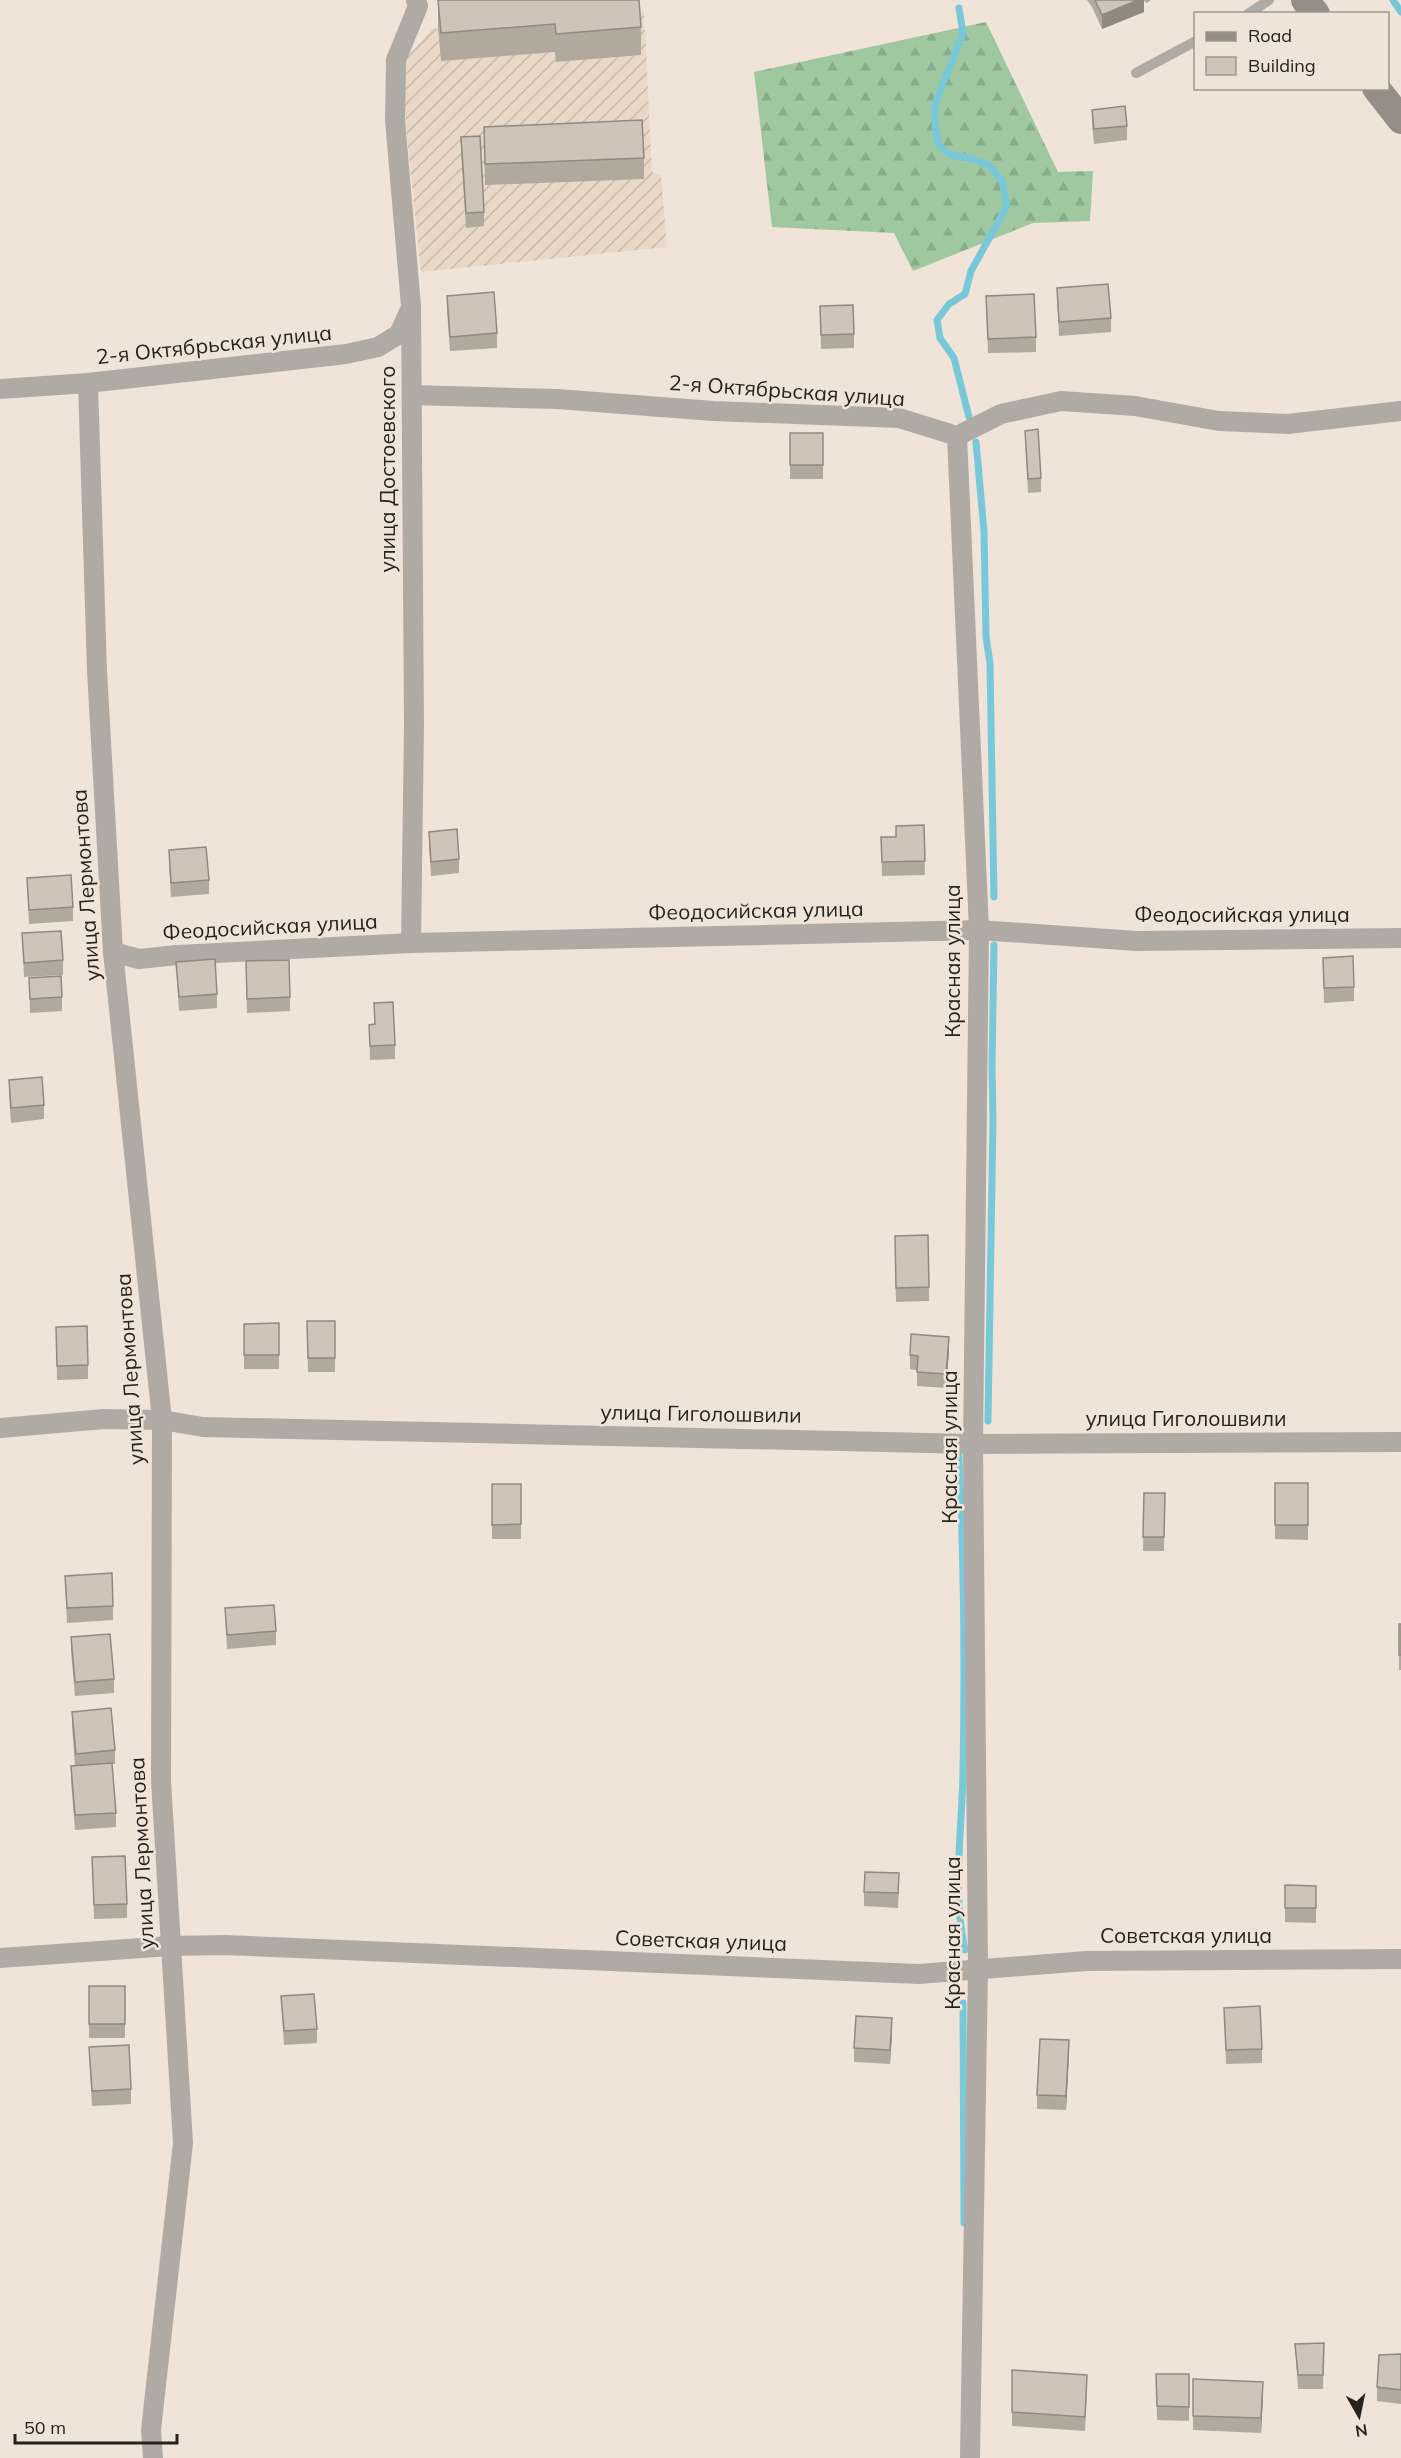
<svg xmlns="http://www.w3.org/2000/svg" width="1401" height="2458" font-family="Mulish,sans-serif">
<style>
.industrial{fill:url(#industrial-furrows)}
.forest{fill:url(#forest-firs)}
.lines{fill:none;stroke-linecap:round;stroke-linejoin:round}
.stream{stroke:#78c8da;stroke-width:7}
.lane{stroke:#b0aaa5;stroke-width:10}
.street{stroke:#b0aaa5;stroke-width:20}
.secondary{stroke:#958d86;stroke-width:28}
.wall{fill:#b2a99d}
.shaded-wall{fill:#918980}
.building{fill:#cfc4b7;stroke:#918980;stroke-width:1.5}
.labels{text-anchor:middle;stroke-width:5;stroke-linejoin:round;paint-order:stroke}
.street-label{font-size:21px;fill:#26221d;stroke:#f0e4d8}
</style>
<defs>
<pattern id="industrial-furrows" width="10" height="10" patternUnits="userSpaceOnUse" patternTransform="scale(1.5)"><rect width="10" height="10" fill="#e9d8c7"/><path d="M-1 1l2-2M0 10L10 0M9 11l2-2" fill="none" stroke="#c8b9aa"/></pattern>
<pattern id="forest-firs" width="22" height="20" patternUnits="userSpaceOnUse" patternTransform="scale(1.5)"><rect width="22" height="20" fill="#9fc8a1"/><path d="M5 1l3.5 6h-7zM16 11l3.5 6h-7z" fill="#89ac8a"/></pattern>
</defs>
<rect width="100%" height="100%" fill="#f0e4d8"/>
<polygon class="industrial" points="644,11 652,172 661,176 667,247 421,272 401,78 406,58 432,29"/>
<polygon class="forest" points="986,22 1058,172 1093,171 1090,221 1033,223 913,271 894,233 772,227 754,72"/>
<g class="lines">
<g class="stream">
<polyline points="1393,0 1401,12"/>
<polyline points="959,8 963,33 935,104 935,128 939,146 951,155 969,158 989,165 1002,181 1007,206 971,271 965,294 949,304 937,320 940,338 954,358 969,417"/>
<polyline points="976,442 984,531 986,637 990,663 994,897"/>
<polyline points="988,1421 993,1120 992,1066 994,945"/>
<path d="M959 1456C964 1561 965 1666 963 1772 962 1830 952 1892 965 1950"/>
<polyline points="963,2003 964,2223"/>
</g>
<g class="lane">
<polyline points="1248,14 1269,0"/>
<polyline points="1136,73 1196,41"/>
</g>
<g class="street">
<polyline points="88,383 97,671 113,952 162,1420 161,1781 183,2143 151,2430 153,2458"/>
<polyline points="0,389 88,383 346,354 378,347 399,334 409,312"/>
<polyline points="412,395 557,399 713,411 899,418 957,436 1001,414 1061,401 1135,406 1219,421 1288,424 1401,411"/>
<polyline points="957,436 979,930 973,1444 978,1968 970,2458"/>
<polyline points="411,943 414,724 411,306 395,120 396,60 418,6 416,0"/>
<polyline points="113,952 139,959 177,955 411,943 979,930 1137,941 1401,938"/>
<polyline points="0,1428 104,1419 162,1420 203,1427 973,1444 1401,1442"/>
<polyline points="0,1958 170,1946 225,1945 919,1974 1086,1961 1401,1959"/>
</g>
<g class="secondary">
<polyline points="1305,0 1316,14"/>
<polyline points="1376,88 1401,120"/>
</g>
</g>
<g class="wall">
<polygon points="438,0 641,27 641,55 556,62 555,52 441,61 438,28"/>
<polygon points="1087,0 1151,0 1147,3 1144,1 1144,12 1102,29 1092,7"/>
<polygon points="1092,110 1127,126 1127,140 1094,144 1092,124"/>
<polygon points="484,127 644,158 644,179 485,185"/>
<polygon points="461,137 484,212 484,226 466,228 461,151"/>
<polygon points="1057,288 1111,318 1111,332 1059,336"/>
<polygon points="447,296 497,333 497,348 450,351 447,310"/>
<polygon points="986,296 1036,337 1036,352 988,353"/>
<polygon points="820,306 854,334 854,348 821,349"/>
<polygon points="1025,431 1041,478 1041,492 1028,493"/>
<rect x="790" y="433" width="33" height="46"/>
<polygon points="924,825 925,875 882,876 881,837 896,837"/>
<polygon points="429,832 459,859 459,873 431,876 429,846"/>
<polygon points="169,850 209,880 209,894 171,897 169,864"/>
<polygon points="27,878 73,907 73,921 29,924"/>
<polygon points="22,933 63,960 63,975 24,977"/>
<polygon points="1323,958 1354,987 1354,1001 1324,1003"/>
<polygon points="246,961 290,997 290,1011 247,1013"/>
<polygon points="176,962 217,994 217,1008 179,1011"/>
<polygon points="29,978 62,997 62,1011 30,1013"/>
<polygon points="374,1003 395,1045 395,1059 370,1060 369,1025 374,1024"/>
<polygon points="9,1080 44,1105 44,1119 11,1123 9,1094"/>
<polygon points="895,1251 929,1287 929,1301 896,1302"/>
<polygon points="307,1321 335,1321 335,1372 308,1372"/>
<polygon points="279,1323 279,1369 244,1369 244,1324"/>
<polygon points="56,1327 88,1365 88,1379 57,1380"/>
<polygon points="949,1351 946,1388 917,1386 917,1370 910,1369 910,1355"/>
<polygon points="1275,1483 1308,1483 1308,1540 1275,1539"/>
<rect x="492" y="1484" width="29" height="55"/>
<polygon points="1144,1493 1165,1493 1164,1551 1143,1551"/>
<polygon points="65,1576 113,1606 113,1620 67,1623"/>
<polygon points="225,1608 276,1631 276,1645 227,1649"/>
<rect x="1399" y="1624" width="2" height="46"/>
<polygon points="71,1637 114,1679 114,1693 75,1696 71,1651"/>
<polygon points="72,1712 115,1750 115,1764 112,1764 116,1813 116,1827 75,1830 71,1781 71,1766 75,1766 72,1727"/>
<polygon points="92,1857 127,1904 127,1918 94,1919"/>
<polygon points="1285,1885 1316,1886 1316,1923 1285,1922"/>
<polygon points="899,1887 898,1908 864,1906 864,1892"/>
<rect x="89" y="1986" width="36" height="52"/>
<polygon points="281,1996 317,2029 317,2043 284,2045"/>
<polygon points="1224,2008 1262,2049 1262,2063 1226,2064"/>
<polygon points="892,2033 890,2064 854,2062 854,2048"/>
<polygon points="89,2047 131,2089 131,2104 92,2106"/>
<polygon points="1069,2054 1066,2110 1037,2109 1037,2095"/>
<polygon points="1324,2343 1323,2389 1298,2389 1295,2344"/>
<polygon points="1401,2354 1401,2404 1377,2401 1377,2387"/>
<polygon points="1012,2370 1087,2390 1085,2431 1012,2426"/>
<polygon points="1156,2374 1189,2374 1189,2421 1157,2420"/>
<polygon points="1193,2379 1263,2396 1261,2433 1193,2430"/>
</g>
<g class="shaded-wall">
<polygon points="1138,0 1144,0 1144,12 1102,29 1102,15"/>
<polygon points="949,1337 949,1351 946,1388 946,1374"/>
<polygon points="892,2018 892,2033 890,2064 890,2050"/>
<polygon points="1069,2040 1069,2054 1066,2110 1066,2096"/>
<polygon points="1263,2382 1263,2396 1261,2433 1261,2418"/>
</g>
<g class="building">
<polygon points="438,0 639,0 641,27 556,34 555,24 441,33"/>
<polygon points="1095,0 1138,0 1102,15"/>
<polygon points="1125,106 1127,126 1094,129 1092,110"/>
<polygon points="642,120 644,158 485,164 484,127"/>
<polygon points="480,136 484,212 466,213 461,137"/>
<polygon points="1108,284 1111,318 1059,322 1057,288"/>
<polygon points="494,292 497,333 450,337 447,296"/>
<polygon points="1034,294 1036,337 988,339 986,296"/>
<polygon points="853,305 854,334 821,335 820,306"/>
<polygon points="1038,429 1041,478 1028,479 1025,431"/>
<rect x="790" y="433" width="33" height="32"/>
<polygon points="924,825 925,861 882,862 881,837 896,837 896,826"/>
<polygon points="457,829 459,859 431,862 429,832"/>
<polygon points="206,847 209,880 171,883 169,850"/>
<polygon points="71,875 73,907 29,910 27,878"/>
<polygon points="61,931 63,960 24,963 22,933"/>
<polygon points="1353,956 1354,987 1324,988 1323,958"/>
<polygon points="215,959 217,994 179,997 176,962"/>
<polygon points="289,960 290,997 247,999 246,961"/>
<polygon points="61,976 62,997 30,999 29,978"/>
<polygon points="393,1002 395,1045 370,1046 369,1025 375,1024 374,1003"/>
<polygon points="42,1077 44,1105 11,1108 9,1080"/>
<polygon points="928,1235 929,1287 896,1288 895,1236"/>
<polygon points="307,1321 335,1321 335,1358 308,1358"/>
<polygon points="279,1323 279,1355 244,1355 244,1324"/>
<polygon points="87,1326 88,1365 57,1366 56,1327"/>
<polygon points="911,1334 949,1337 946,1374 917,1372 918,1356 910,1355"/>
<rect x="1275" y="1483" width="33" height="42"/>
<polygon points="492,1484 521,1484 521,1524 492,1525"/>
<polygon points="1144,1493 1165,1493 1164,1537 1143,1537"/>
<polygon points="112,1573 113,1606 67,1608 65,1576"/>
<polygon points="274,1605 276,1631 227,1635 225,1608"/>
<rect x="1399" y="1624" width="2" height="31"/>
<polygon points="110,1634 114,1679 75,1682 71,1637"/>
<polygon points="111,1708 115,1750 76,1754 72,1712"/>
<polygon points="112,1763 116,1813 75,1815 71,1766"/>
<polygon points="125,1856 127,1904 94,1905 92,1857"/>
<polygon points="865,1872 899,1873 898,1893 864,1892"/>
<polygon points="1285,1885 1316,1886 1316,1908 1285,1908"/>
<rect x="89" y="1986" width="36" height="38"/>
<polygon points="314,1994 317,2029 284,2031 281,1996"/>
<polygon points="1260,2006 1262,2049 1226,2050 1224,2008"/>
<polygon points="856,2016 892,2018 890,2050 854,2048"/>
<polygon points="1040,2039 1069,2040 1066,2096 1037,2095"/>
<polygon points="129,2045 131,2089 92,2091 89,2047"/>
<polygon points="1324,2343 1323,2375 1298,2375 1295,2344"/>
<polygon points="1401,2354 1401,2390 1377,2387 1379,2355"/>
<polygon points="1012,2370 1087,2375 1085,2417 1012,2412"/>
<polygon points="1156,2374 1189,2374 1189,2407 1157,2406"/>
<polygon points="1193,2379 1263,2382 1261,2418 1193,2416"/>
</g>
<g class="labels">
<g class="street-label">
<text transform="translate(214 345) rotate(-6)" y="7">2-я Октябрьская улица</text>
<text transform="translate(787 391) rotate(4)" y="7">2-я Октябрьская улица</text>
<text transform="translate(388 469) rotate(-90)" y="7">улица Достоевского</text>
<text transform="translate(86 885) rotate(-94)" y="7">улица Лермонтова</text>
<text transform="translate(756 911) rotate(-1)" y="7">Феодосийская улица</text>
<text x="1242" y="922">Феодосийская улица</text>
<text transform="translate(270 927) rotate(-3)" y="7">Феодосийская улица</text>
<text transform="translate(953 961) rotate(-90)" y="7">Красная улица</text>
<text transform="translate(130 1369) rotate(-94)" y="7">улица Лермонтова</text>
<text transform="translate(701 1414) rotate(1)" y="7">улица Гиголошвили</text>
<text x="1186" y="1426">улица Гиголошвили</text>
<text transform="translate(950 1447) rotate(-90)" y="7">Красная улица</text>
<text transform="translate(142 1853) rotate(-93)" y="7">улица Лермонтова</text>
<text transform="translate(953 1933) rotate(-90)" y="7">Красная улица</text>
<text x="1186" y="1943">Советская улица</text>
<text transform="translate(701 1941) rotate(2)" y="7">Советская улица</text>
</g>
</g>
<rect x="1194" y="12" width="195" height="78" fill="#f0e4d8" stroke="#9f968d" stroke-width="1.5"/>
<rect x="1206" y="32" width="30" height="9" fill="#958d86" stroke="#9f968d" stroke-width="1.5"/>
<text x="1248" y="42" font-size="18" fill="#26221d">Road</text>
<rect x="1206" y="57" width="30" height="18" fill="#cfc4b7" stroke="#9f968d" stroke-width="1.5"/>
<text x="1248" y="72" font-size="18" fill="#26221d">Building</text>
<g transform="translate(1359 2416) rotate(171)" stroke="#f0e4d8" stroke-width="4.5" paint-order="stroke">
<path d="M0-4.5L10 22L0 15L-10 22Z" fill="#26221d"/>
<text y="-9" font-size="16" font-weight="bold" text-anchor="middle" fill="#26221d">N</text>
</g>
<path d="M15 2434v9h162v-9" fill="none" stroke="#26221d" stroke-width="3"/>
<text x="24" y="2434" font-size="18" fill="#26221d" stroke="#f0e4d8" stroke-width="4.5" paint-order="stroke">50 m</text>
</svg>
